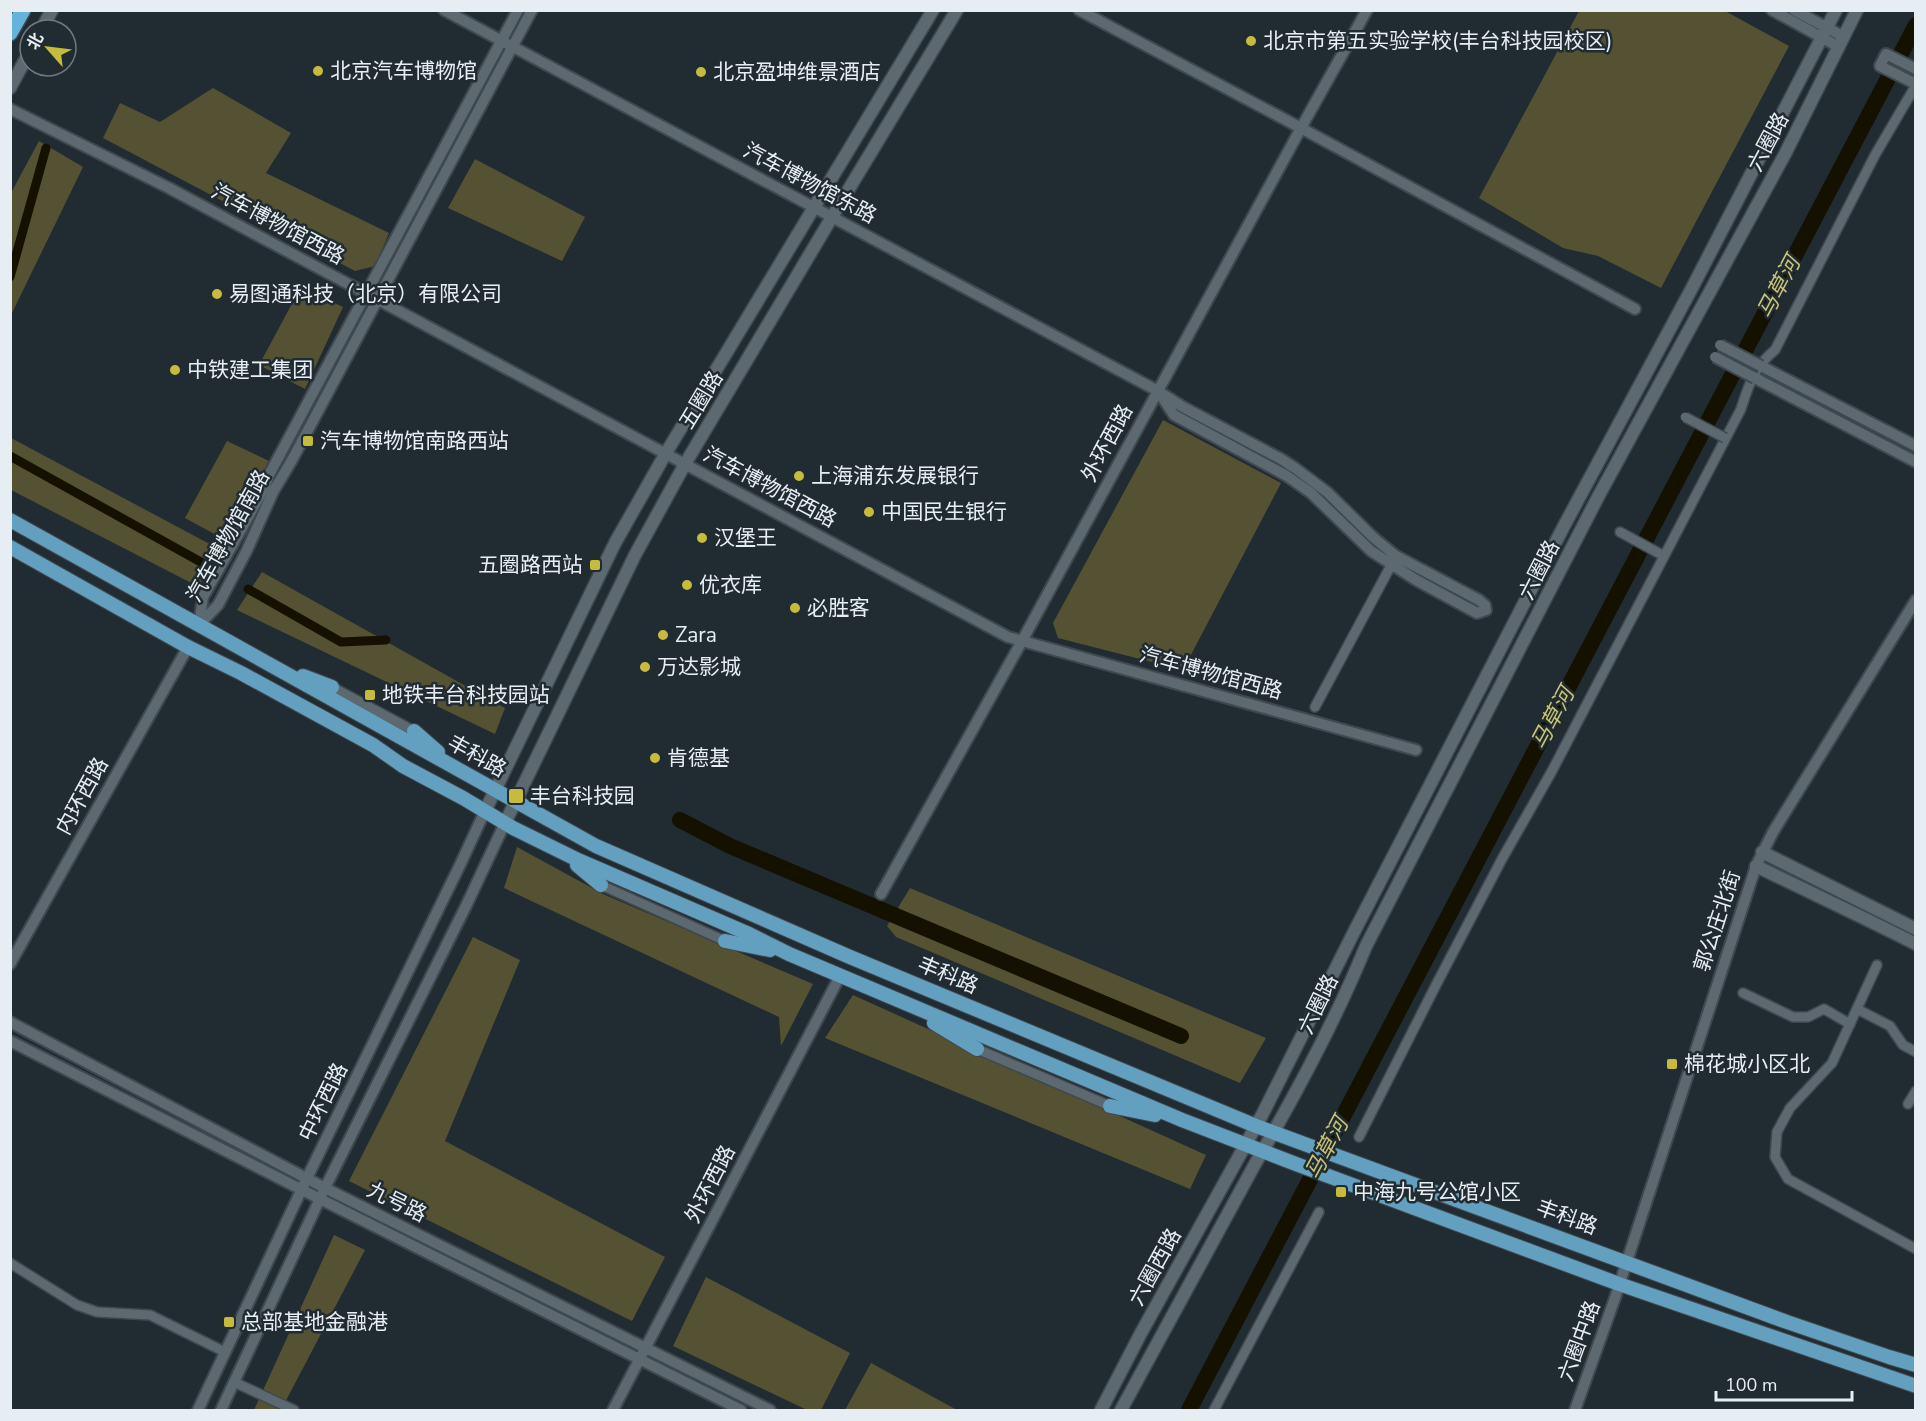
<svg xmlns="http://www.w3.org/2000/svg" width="1926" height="1421" font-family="'Nunito Sans','Noto Sans SC',sans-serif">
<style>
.green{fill:#555233}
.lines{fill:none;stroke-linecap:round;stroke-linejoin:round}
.canal{stroke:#141100;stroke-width:9}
.river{stroke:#141100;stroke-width:16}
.minor-casing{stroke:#3f484e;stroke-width:12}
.tertiary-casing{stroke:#3f484e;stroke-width:14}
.secondary-casing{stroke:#3f484e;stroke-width:15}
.primary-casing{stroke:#3f484e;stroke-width:16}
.trunk-casing{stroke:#3f484e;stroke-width:18}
.minor{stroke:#5c6970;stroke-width:9}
.tertiary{stroke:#5c6970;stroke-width:10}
.secondary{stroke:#5c6970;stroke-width:12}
.primary{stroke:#63a0c0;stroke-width:14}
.trunk{stroke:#65b2db;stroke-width:15}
.minor-bridge-casing{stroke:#3f484e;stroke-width:12;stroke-linecap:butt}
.tertiary-bridge-casing{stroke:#3f484e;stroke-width:14;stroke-linecap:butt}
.minor-bridge{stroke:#5c6970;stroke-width:9}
.tertiary-bridge{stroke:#5c6970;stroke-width:10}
.poi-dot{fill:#c6bb3c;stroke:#212c32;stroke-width:2}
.labels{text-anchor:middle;stroke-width:5;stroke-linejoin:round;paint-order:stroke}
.poi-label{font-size:21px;fill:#e7eef3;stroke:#212c32;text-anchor:start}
.street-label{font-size:21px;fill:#e7eef3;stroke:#212c32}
.water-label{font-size:22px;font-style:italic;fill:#cac474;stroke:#212c32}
</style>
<rect width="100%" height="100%" fill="#212c32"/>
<g class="green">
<polygon points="1579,11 1725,11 1789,46 1661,288 1598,256 1563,248 1479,198"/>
<polygon points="213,88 291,133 266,173 389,233 375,266 355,271 103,138 120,103 160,122"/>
<polygon points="39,141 83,167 11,315 11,193"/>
<polygon points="475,159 585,217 562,261 448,208"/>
<polygon points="301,287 343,307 305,389 259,365"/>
<polygon points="1163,420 1281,483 1183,670 1058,638 1053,623"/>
<polygon points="11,438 219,549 199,587 11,490"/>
<polygon points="227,441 269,461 231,543 185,518"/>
<polygon points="262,572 505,708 495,734 237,610"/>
<polygon points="517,847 603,894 813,984 781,1046 779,1017 504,888"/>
<polygon points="910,888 1266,1038 1240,1083 896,937 887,926"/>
<polygon points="473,937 520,960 445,1141 665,1257 632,1321 349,1181"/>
<polygon points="853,995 1206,1155 1190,1189 825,1038"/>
<polygon points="334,1235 365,1250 281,1410 254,1410"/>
<polygon points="706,1277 850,1353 821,1410 807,1410 673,1346"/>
<polygon points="871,1363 957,1410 845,1410"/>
</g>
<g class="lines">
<g class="canal">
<polyline points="10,277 46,148"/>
<polyline points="10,456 208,566"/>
<polyline points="248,589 341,642 386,640"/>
</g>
<g class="river">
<polyline points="680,820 730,846 1181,1036"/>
<polyline points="1189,1410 1916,25"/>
</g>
<g class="minor-casing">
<g id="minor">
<polyline points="1620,532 1664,556"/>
<polyline points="332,687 414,731"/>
<polyline points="1315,707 1395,558"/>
<polyline points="601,885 725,941"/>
<polyline points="1877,965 1832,1063 1790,1108 1777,1132 1775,1157 1788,1179 1916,1249"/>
<polyline points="1743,993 1793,1017 1808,1017 1824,1009 1850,1024"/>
<polyline points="1857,1009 1890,1026 1903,1045 1916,1052"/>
<polyline points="977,1049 1110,1106"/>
<polyline points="1908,1104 1916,1091"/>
<path d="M1359 1137 1436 985 1502 859 1552 771 1741 409C1749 384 1754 367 1775 350L1875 155 1916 85"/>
<polyline points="10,1263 77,1305 97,1312 150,1315 225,1352"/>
<polyline points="234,1382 294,1410"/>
<polyline points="1214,1410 1319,1212"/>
</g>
</g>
<g class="tertiary-casing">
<g id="tertiary">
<polyline points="444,10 1158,391 1183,407 1281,459 1295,468 1327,492 1374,538 1396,556 1479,600 1485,605 1486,610 1477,613 1416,580 1371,551 1311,493 1287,476 1174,415 1158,391"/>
<polyline points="1079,10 1301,128 1635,309"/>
<polyline points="1772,10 1839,47"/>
<polyline points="1794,10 1844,37"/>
<polyline points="1916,69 1886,54 1880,66 1916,84"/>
<polyline points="10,109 169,188 1008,637 1416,750"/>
<polyline points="1761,366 1916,446"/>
<polyline points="1755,378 1916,462"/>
<polyline points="199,625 218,605 247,550 273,492 292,460 532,10"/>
<polyline points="199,625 203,597 265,487 269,475 518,10"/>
<polyline points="881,894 1022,641 1301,128 1367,10"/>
<polyline points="10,964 188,647"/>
<polyline points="10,1022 325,1188 770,1410"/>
<polyline points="10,1041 320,1199 741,1410"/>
<polyline points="198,1410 307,1178 460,865 485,811"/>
<polyline points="221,1410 325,1188 466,906 505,823"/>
<polyline points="613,1410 840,976"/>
<polyline points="1575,1410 1615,1298 1756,866 1773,832 1916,600"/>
</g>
</g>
<g class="secondary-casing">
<g id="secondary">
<polyline points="41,30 52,10"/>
<polyline points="10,88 30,51"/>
<polyline points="485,811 615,543 666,453 933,10"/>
<polyline points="505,823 635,555 685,464 832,217 957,10"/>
<polyline points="1762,852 1916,929"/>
<path d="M1756 866C1809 892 1863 917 1916 944"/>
<polyline points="1101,1410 1141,1333 1262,1115 1355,930 1564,526 1692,288 1836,10"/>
<path d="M1121 1410 1255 1164C1296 1094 1335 1022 1366 946L1598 497 1785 154 1857 10"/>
</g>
</g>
<g class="primary-casing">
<g id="primary">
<polyline points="10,520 596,846 850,957 1256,1126 1787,1322 1889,1357 1916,1365"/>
<polyline points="10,547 188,647 241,673 373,745 403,766 463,798 513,828 578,860 749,934 789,954 1182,1120 1296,1164 1619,1284 1916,1386"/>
<polyline points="303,676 332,687"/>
<polyline points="414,731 438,752"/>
<polyline points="577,865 601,885"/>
<polyline points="725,941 770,950"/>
<polyline points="934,1023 977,1049"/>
<polyline points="1110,1106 1155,1115"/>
</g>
</g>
<g class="trunk-casing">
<polyline id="trunk" points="10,33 23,10"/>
</g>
<use href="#minor" class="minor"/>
<use href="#tertiary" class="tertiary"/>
<use href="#secondary" class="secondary"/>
<use href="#primary" class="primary"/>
<use href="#trunk" class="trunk"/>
<g class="minor-bridge-casing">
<polyline id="minor-bridge" points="1685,417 1725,438"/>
</g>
<g class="tertiary-bridge-casing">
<g id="tertiary-bridge">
<polyline points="1720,345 1761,366"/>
<polyline points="1715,357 1755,378"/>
</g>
</g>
<use href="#minor-bridge" class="minor-bridge"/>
<use href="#tertiary-bridge" class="tertiary-bridge"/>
</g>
<g class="poi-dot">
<circle cx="1251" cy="41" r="6"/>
<circle cx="318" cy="71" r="6"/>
<circle cx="701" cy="72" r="6"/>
<circle cx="217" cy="294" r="6"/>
<circle cx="175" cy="370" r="6"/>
<rect x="302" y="435" width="12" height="12" rx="3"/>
<circle cx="799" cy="476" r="6"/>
<circle cx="869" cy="512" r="6"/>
<circle cx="702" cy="538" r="6"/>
<rect x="589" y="559" width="12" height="12" rx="3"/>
<circle cx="687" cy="585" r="6"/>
<circle cx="795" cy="608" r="6"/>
<circle cx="663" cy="635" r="6"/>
<circle cx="645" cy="667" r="6"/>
<rect x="364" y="689" width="12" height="12" rx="3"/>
<circle cx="655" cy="758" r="6"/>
<rect x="508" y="788" width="16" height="16" rx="3"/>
<rect x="1666" y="1058" width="12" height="12" rx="3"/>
<rect x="1335" y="1186" width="12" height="12" rx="3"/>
<rect x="223" y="1316" width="12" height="12" rx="3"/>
</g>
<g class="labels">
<g class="poi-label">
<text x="1263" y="48">北京市第五实验学校(丰台科技园校区)</text>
<text x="330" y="78">北京汽车博物馆</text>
<text x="713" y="79">北京盈坤维景酒店</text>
<text x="229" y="301">易图通科技（北京）有限公司</text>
<text x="187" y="377">中铁建工集团</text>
<text x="320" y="448">汽车博物馆南路西站</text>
<text x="811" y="483">上海浦东发展银行</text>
<text x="881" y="519">中国民生银行</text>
<text x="714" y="545">汉堡王</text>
<text x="583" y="572" text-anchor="end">五圈路西站</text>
<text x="699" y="592">优衣库</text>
<text x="807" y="615">必胜客</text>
<text x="675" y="642">Zara</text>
<text x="657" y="674">万达影城</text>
<text x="382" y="702">地铁丰台科技园站</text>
<text x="667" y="765">肯德基</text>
<text x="530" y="803">丰台科技园</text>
<text x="1684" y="1071">棉花城小区北</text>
<text x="1353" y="1199">中海九号公馆小区</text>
<text x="241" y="1329">总部基地金融港</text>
</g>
<g class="street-label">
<text transform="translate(1768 142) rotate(-62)" y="7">六圈路</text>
<text transform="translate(810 183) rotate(28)" y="7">汽车博物馆东路</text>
<text transform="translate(278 224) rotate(28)" y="7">汽车博物馆西路</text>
<text transform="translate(701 400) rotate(-59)" y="7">五圈路</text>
<text transform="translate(1107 443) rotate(-62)" y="7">外环西路</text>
<text transform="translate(770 487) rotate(28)" y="7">汽车博物馆西路</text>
<text transform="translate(228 536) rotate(-61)" y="7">汽车博物馆南路</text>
<text transform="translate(1539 570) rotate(-63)" y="7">六圈路</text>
<text transform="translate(1211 673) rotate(15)" y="7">汽车博物馆西路</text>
<text transform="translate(477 756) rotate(29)" y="7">丰科路</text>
<text transform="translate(82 796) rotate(-61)" y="7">内环西路</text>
<text transform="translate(1717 921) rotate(-72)" y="7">郭公庄北街</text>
<text transform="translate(948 975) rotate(23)" y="7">丰科路</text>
<text transform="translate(1318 1004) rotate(-64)" y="7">六圈路</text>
<text transform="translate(323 1102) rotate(-64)" y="7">中环西路</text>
<text transform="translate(710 1184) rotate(-63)" y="7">外环西路</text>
<text transform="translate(397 1202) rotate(26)" y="7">九号路</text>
<text transform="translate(1567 1217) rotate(20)" y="7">丰科路</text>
<text transform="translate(1155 1267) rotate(-61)" y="7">六圈西路</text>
<text transform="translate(1579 1341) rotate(-70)" y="7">六圈中路</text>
</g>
<g class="water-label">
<text transform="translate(1778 287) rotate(-62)" y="8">马草河</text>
<text transform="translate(1552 718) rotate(-62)" y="8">马草河</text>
<text transform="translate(1326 1148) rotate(-62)" y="8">马草河</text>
</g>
</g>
<rect width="1926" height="1421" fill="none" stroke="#e7eef3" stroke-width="24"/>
<g transform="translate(48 48) rotate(298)"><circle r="28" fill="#212c32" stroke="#707a7f" stroke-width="1.5"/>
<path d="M0-4.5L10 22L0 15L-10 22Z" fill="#c6bb3c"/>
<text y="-9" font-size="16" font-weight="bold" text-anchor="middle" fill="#e7eef3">北</text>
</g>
<path d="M1716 1391v9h136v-9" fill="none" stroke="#e7eef3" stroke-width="3"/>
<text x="1725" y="1391" font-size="18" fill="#e7eef3" stroke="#212c32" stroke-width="4.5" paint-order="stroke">100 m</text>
</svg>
